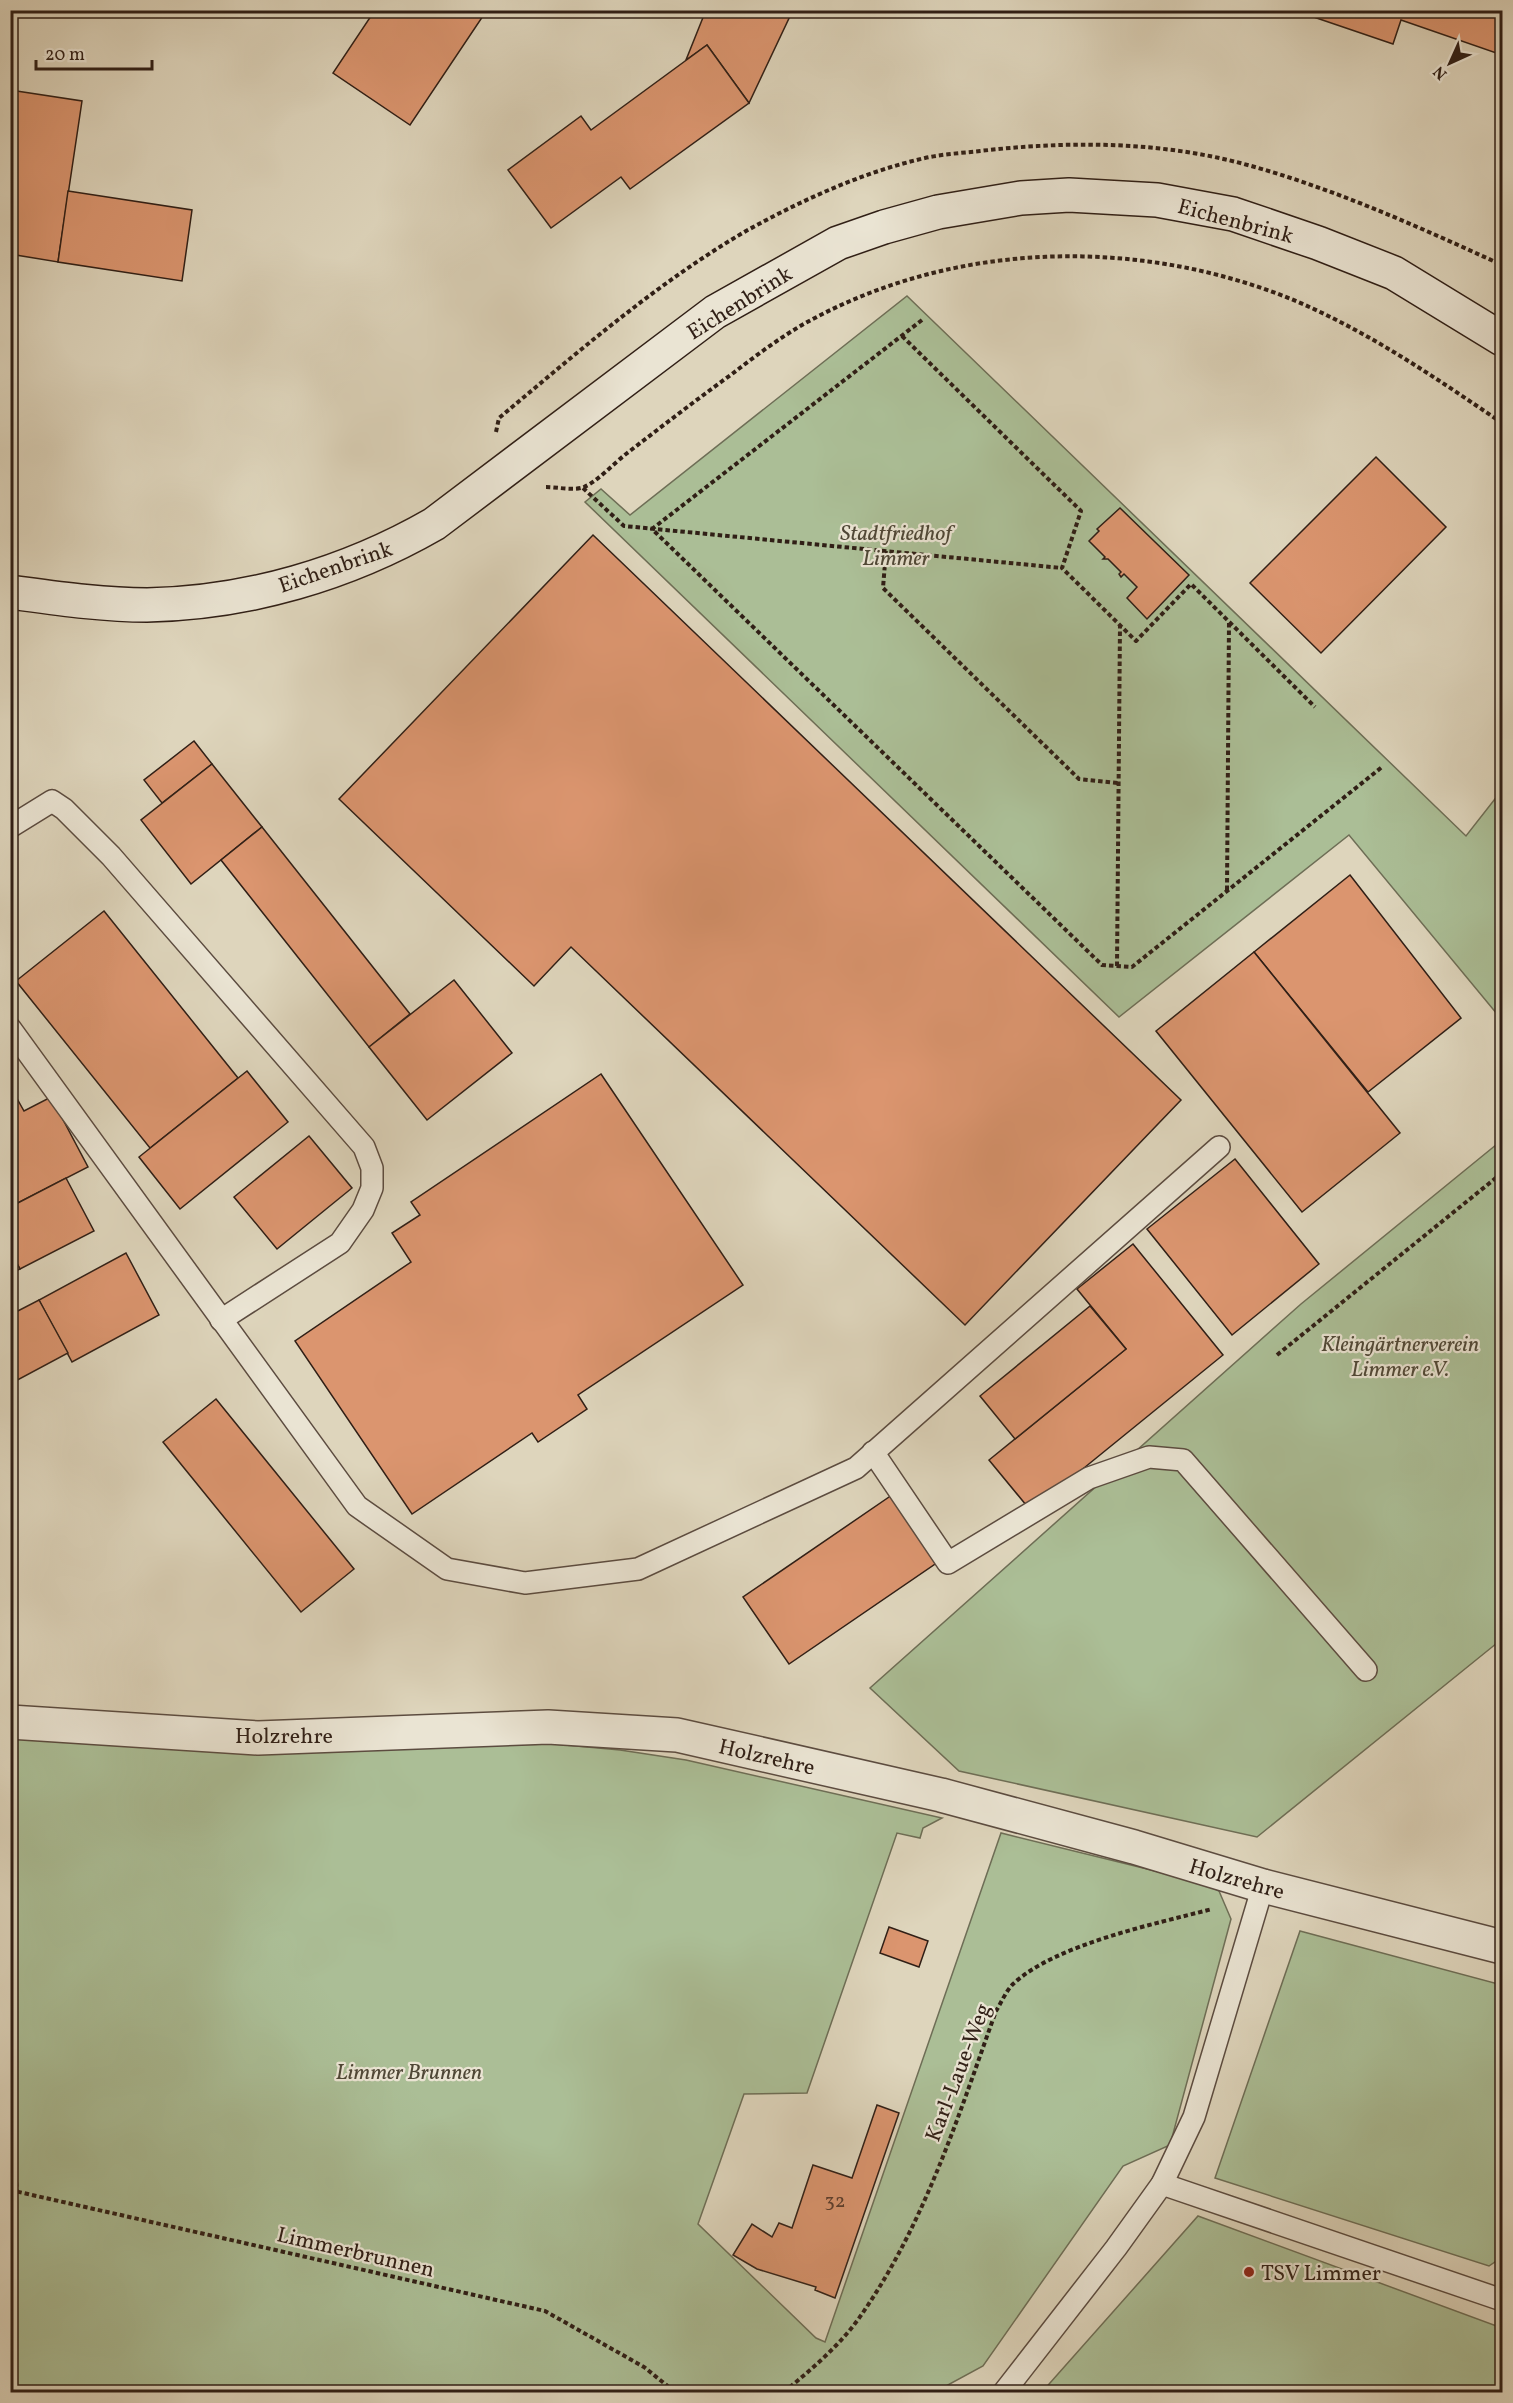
<svg xmlns="http://www.w3.org/2000/svg" width="1513" height="2403" font-family="Vollkorn,serif">
<style>
.green{fill:#abbe96;stroke:#6e6e56;stroke-width:1.5}
.building{fill:#db956f;stroke:#301f16;stroke-width:1.5}
.lines{fill:none;stroke-linecap:round;stroke-linejoin:round}
.service-casing{stroke:#5c4c40;stroke-width:24}
.minor-casing{stroke:#5c4c40;stroke-width:36}
.secondary-casing{stroke:#301f16;stroke-width:36}
.path{stroke:#301f16;stroke-width:4;stroke-dasharray:4.5 3;stroke-linecap:butt}
.service{stroke:#eae4d3;stroke-width:21}
.minor{stroke:#eae4d3;stroke-width:33}
.secondary{stroke:#eae4d3;stroke-width:33}
.poi-dot{fill:#8f2418;stroke:#eae4d3;stroke-width:2}
.labels{text-anchor:middle;stroke-width:4.5;stroke-linejoin:round;paint-order:stroke}
.number-label{font-size:20px;fill:#5b3c2c}
.street-label{font-size:22px;fill:#301f16;stroke:#eae4d3}
.park-label{font-size:22px;font-style:italic;fill:#4f4736;stroke:#eae4d3}
.poi-label{font-size:22px;fill:#301f16;stroke:#eae4d3;text-anchor:start}
</style>
<rect width="100%" height="100%" fill="#ded5bc"/>
<filter id="stains"><feTurbulence type="fractalNoise" baseFrequency=".00333" numOctaves="4"/><feColorMatrix values="0 0 0 0 .2 0 0 0 0 .09 0 0 0 0 .02 0 0 0 .5 -.17"/></filter>
<radialGradient id="worn" r=".72"><stop offset=".6" stop-color="#630" stop-opacity="0"/><stop offset="1" stop-color="#630" stop-opacity=".3"/></radialGradient>
<g class="green">
<polygon points="907,296 1466,836 1502,790 1502,1020 1349,835 1119,1017 585,502 601,489 630,515"/>
<polygon points="1502,1140 1502,1639 1257,1837 959,1771 870,1688 1301,1304"/>
<polygon points="11,1724 323,1752 488,1745 554,1744 620,1750 686,1760 942,1818 923,1828 920,1838 897,1833 807,2093 744,2094 698,2224 816,2338 825,2342 1001,1833 1204,1883 1219,1891 1231,1919 1170,2145 1123,2166 983,2366 935,2392 11,2392"/>
<polygon points="1300,1931 1502,1985 1502,2257 1489,2266 1215,2178"/>
<polygon points="1198,2216 1502,2328 1502,2392 1042,2392"/>
</g>
<g class="building">
<polygon points="375,10 487,10 410,125 333,73"/>
<polygon points="706,10 783,10 791,14 749,103 707,45 686,60"/>
<polygon points="1293,10 1502,10 1502,55 1401,20 1393,44"/>
<polygon points="707,45 749,103 630,189 621,177 551,228 508,170 581,116 591,130"/>
<polygon points="10,90 82,101 58,262 10,254"/>
<polygon points="68,191 192,210 182,281 58,262"/>
<polygon points="1376,457 1446,527 1321,653 1250,583"/>
<polygon points="1120,508 1189,575 1147,619 1127,598 1137,587 1124,574 1121,577 1119,574 1121,572 1108,559 1103,559 1105,557 1089,541 1099,531 1097,529"/>
<polygon points="593,535 1181,1100 965,1325 571,947 534,986 339,799"/>
<polygon points="194,741 212,764 162,803 144,780"/>
<polygon points="212,764 262,827 191,884 141,820"/>
<polygon points="262,827 410,1014 369,1047 221,860"/>
<polygon points="1350,875 1461,1018 1368,1092 1254,952"/>
<polygon points="104,911 238,1078 150,1148 16,981"/>
<polygon points="1254,952 1400,1133 1302,1212 1156,1031"/>
<polygon points="454,980 512,1053 427,1120 369,1047"/>
<polygon points="247,1071 288,1122 180,1209 139,1157"/>
<polygon points="601,1074 743,1285 578,1395 587,1409 538,1442 532,1433 412,1514 295,1341 411,1262 392,1233 420,1215 411,1202"/>
<polygon points="10,1086 24,1111 51,1097 88,1167 10,1207"/>
<polygon points="309,1136 352,1188 277,1249 234,1197"/>
<polygon points="1235,1159 1319,1264 1232,1335 1147,1229"/>
<polygon points="66,1178 94,1231 20,1269 10,1251 10,1207"/>
<polygon points="1133,1244 1223,1355 1031,1511 989,1460 1126,1349 1077,1289"/>
<polygon points="10,1251 20,1269 10,1274"/>
<polygon points="126,1253 159,1315 72,1362 39,1300"/>
<polygon points="39,1300 68,1353 10,1384 10,1315"/>
<polygon points="1090,1306 1126,1349 1015,1439 980,1396"/>
<polygon points="216,1399 354,1569 301,1612 163,1442"/>
<polygon points="892,1495 938,1562 789,1664 743,1597"/>
<polygon points="889,1927 928,1941 919,1967 880,1953"/>
<polygon points="877,2105 899,2113 835,2298 815,2290 816,2287 757,2269 733,2255 752,2224 772,2237 779,2223 792,2228 813,2165 852,2178"/>
</g>
<g class="lines">
<g class="service-casing">
<g id="service">
<polyline points="10,827 52,801 64,809 111,856 364,1147 372,1168 372,1188 363,1210 340,1243 221,1320"/>
<polyline points="10,1028 357,1506 447,1569 525,1583 638,1569 856,1468 1219,1147"/>
<polyline points="873,1452 948,1563 1089,1478 1149,1457 1183,1460 1366,1670"/>
<polyline points="1162,2184 1502,2300"/>
<polyline points="1004,2392 1116,2248 1162,2184 1194,2117 1263,1886"/>
</g>
</g>
<g class="minor-casing">
<polyline id="minor" points="10,1722 258,1738 548,1727 677,1735 941,1795 1134,1847 1263,1886 1502,1947"/>
</g>
<g class="secondary-casing">
<path id="secondary" d="M10 592C55 598 102 605 147 605 248 603 347 574 434 524L715 312 838 243 884 227 938 212 1021 198 1069 195 1157 200 1233 214 1318 243 1394 273 1502 339"/>
</g>
<g class="path">
<polyline points="922,320 652,529 1102,965 1132,967 1382,767"/>
<polyline points="902,336 1081,511 1062,568 1136,641 1191,584 1315,707"/>
<path d="M496 432 499 418C578 352 657 283 746 231 802 200 863 172 925 158 943 154 962 153 980 151 1068 141 1158 141 1244 164 1333 188 1419 227 1502 265"/>
<path d="M546 487C557 487 574 491 584 487 598 481 613 464 626 454 661 427 696 400 732 374 754 357 778 339 802 325 950 241 1135 236 1291 299 1366 330 1436 378 1502 423"/>
<polyline points="583,488 624,526 1062,568"/>
<polyline points="886,551 883,588 1079,779 1118,783"/>
<polyline points="1227,890 1229,622"/>
<polyline points="1117,966 1120,625"/>
<polyline points="1277,1355 1502,1173"/>
<polyline points="10,2115 17,2192 10,2198"/>
<polyline points="10,2190 545,2311 644,2367 675,2392"/>
<path d="M784 2392C813 2368 843 2343 864 2311 926 2220 959 2114 996 2011 1001 2003 1006 1991 1013 1984 1056 1944 1155 1924 1212 1909"/>
</g>
<use href="#service" class="service"/>
<use href="#minor" class="minor"/>
<use href="#secondary" class="secondary"/>
</g>
<circle class="poi-dot" cx="1249" cy="2272" r="6"/>
<g class="labels">
<g class="number-label">
<text x="835" y="2207">32</text>
</g>
<g class="street-label">
<text transform="translate(1236 220) rotate(15)" y="8">Eichenbrink</text>
<text transform="translate(739 302) rotate(-32)" y="8">Eichenbrink</text>
<text transform="translate(335 566) rotate(-19)" y="8">Eichenbrink</text>
<text x="284" y="1743">Holzrehre</text>
<text transform="translate(767 1756) rotate(13)" y="8">Holzrehre</text>
<text transform="translate(1237 1878) rotate(16)" y="8">Holzrehre</text>
<text transform="translate(957 2072) rotate(-69)" y="8">Karl-Laue-Weg</text>
<text transform="translate(356 2251) rotate(13)" y="8">Limmerbrunnen</text>
</g>
<g class="park-label">
<text x="896" y="540">Stadtfriedhof<tspan x="896" dy="25">Limmer</tspan></text>
<text x="1400" y="1351">Kleingärtnerverein<tspan x="1400" dy="25">Limmer e.V.</tspan></text>
<text x="409" y="2079">Limmer Brunnen</text>
</g>
<g class="poi-label">
<text x="1261" y="2280">TSV Limmer</text>
</g>
</g>
<rect width="1513" height="2403" fill="none" stroke="#ded5bc" stroke-width="36"/>
<rect x="12" y="12" width="1489" height="2379" fill="none" stroke="#301f16" stroke-width="3"/>
<rect x="18" y="18" width="1477" height="2367" fill="none" stroke="#301f16" stroke-width="1.5"/>
<g transform="translate(1450 63) rotate(225)" stroke="#eae4d3" stroke-width="4.5" paint-order="stroke">
<path d="M0-4.5L10 22L0 15L-10 22Z" fill="#301f16"/>
<text y="-9" font-size="16" font-weight="bold" text-anchor="middle" fill="#301f16">N</text>
</g>
<path d="M36 60v9h116v-9" fill="none" stroke="#301f16" stroke-width="3"/>
<text x="45" y="60" font-size="18" fill="#301f16" stroke="#eae4d3" stroke-width="4.5" paint-order="stroke">20 m</text>
<rect width="100%" height="100%" filter="url(#stains)"/>
<rect width="100%" height="100%" fill="url(#worn)"/>
</svg>
